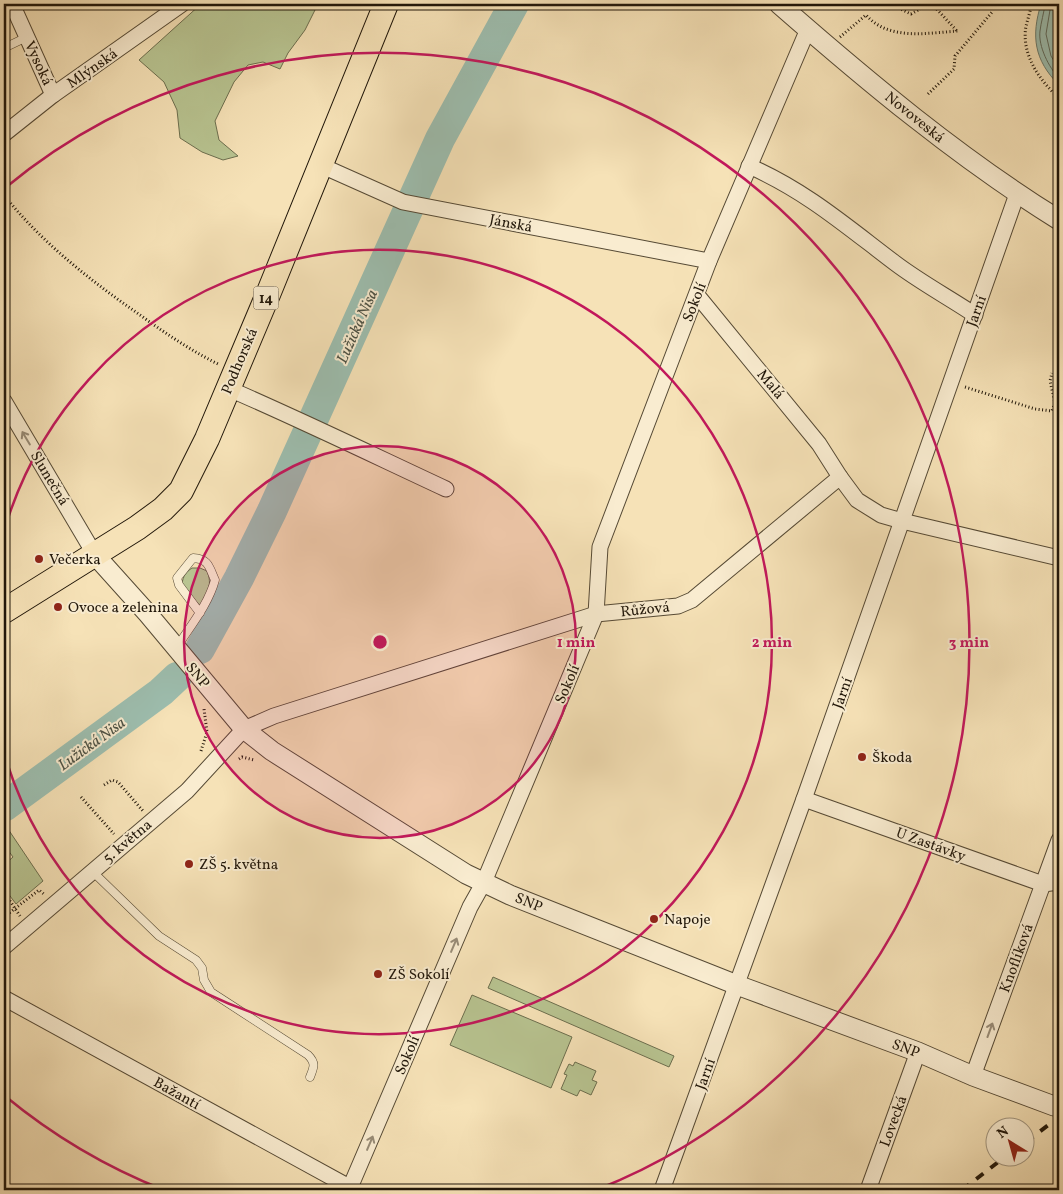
<svg xmlns="http://www.w3.org/2000/svg" width="1063" height="1194" font-family="Vollkorn,serif">
<style>
.green{fill:#b8c491;stroke:#6c6e4e}
.water{fill:#9dbeaf;stroke:#6b7b6d}
.lines{fill:none;stroke-linecap:round;stroke-linejoin:round}
.shore{stroke:#5f6a5c;stroke-width:1}
.river{stroke:#9dbeaf;stroke-width:30}
.service-casing{stroke:#564a35;stroke-width:9}
.minor-casing{stroke:#564a35;stroke-width:17}
.tertiary-casing{stroke:#564a35;stroke-width:21}
.primary-casing{stroke:#21170a;stroke-width:26}
.path{stroke:#21170a;stroke-width:3;stroke-dasharray:1 2.5;stroke-linecap:butt}
.service{stroke:#f9ecd0;stroke-width:8}
.minor{stroke:#f9ecd0;stroke-width:15}
.tertiary{stroke:#f9ecd0;stroke-width:19}
.primary{stroke:#f6e2b7;stroke-width:24}
.rail{stroke:#21170a;stroke-width:4;stroke-dasharray:9 9;stroke-linecap:butt}
.oneway{stroke:#988c77}
.ring{fill:none;stroke:#c2185b;stroke-width:2.5}
.poi-dot{fill:#8f2418;stroke:#f9ecd0;stroke-width:2}
.labels{text-anchor:middle;stroke-width:4;stroke-linejoin:round;paint-order:stroke}
.shield{fill:#f9ecd0;stroke:#625745;stroke-width:1}
.shield-label{font-size:14px;font-weight:bold;fill:#21170a}
.street-label{font-size:15px;fill:#21170a;stroke:#f9ecd0}
.poi-label{font-size:15px;fill:#21170a;stroke:#f9ecd0;text-anchor:start}
.water-label{font-size:16px;font-style:italic;fill:#4c5144;stroke:#f9ecd0}
.centre{fill:#c2185b;stroke:#f9ecd0;stroke-width:2.5}
.ring-label{font-size:15px;text-anchor:middle;font-weight:bold;fill:#c2185b;stroke:#f9ecd0;stroke-width:4;stroke-linejoin:round;paint-order:stroke}
</style>
<rect width="100%" height="100%" fill="#f6e2b7"/>
<filter id="stains"><feTurbulence type="fractalNoise" baseFrequency=".004" numOctaves="4"/><feColorMatrix values="0 0 0 0 .2 0 0 0 0 .09 0 0 0 0 .02 0 0 0 .5 -.17"/></filter>
<radialGradient id="worn" r=".72"><stop offset=".6" stop-color="#630" stop-opacity="0"/><stop offset="1" stop-color="#630" stop-opacity=".3"/></radialGradient>
<g class="green">
<polygon points="201,4 318,4 305,30 288,53 280,69 263,62 248,65 234,82 215,121 219,140 238,156 223,160 202,152 180,138 177,110 164,82 139,60"/>
<path d="M192 568H200L207 571C213 586 207 592 200 606L182 584C183 576 186 572 192 568Z"/>
<polygon points="4,825 6,826 43,881 16,904 4,888 4,865 13,857 4,845"/>
<polygon points="493,977 674,1056 669,1067 488,988"/>
<polygon points="472,995 572,1037 551,1088 450,1045"/>
<polygon points="575,1062 596,1071 592,1080 597,1082 591,1095 580,1090 577,1096 561,1089 567,1075 564,1074 569,1064 573,1066"/>
</g>
<path class="water" d="M1041 4H1059V85C1034 60 1031 36 1041 4Z"/>
<g class="lines">
<g class="shore">
<path d="M1045 4C1044 13 1041 22 1040 31 1038 46 1049 68 1059 78"/>
<polyline points="1051,4 1046,34 1051,56 1059,69"/>
<polyline points="1059,4 1054,33 1059,55"/>
</g>
<g class="river">
<polyline points="200,649 239,578 272,511 440,139 514,4"/>
<polyline points="4,807 161,692 177,677"/>
</g>
<g class="service-casing">
<g id="service">
<polyline points="4,48 27,37"/>
<path d="M177 647C191 625 208 605 215 580 209 567 209 559 193 558L177 578 179 585 200 613"/>
<path d="M92 871 159 936 196 960 202 968 204 980 211 992 308 1055C316 1063 314 1067 310 1077"/>
</g>
</g>
<g class="minor-casing">
<g id="minor">
<polyline points="12,4 53,95"/>
<polyline points="4,134 53,95 182,4"/>
<polyline points="320,165 403,202 709,261"/>
<path d="M749 166C806 191 846 226 895 263 920 282 948 297 975 315"/>
<polyline points="697,295 819,444 840,477"/>
<path d="M227 388C301 420 373 455 446 489"/>
<polyline points="4,401 95,555"/>
<polyline points="804,799 1043,884 1059,882"/>
<polyline points="4,947 187,791 244,729 274,716 596,614 678,606 692,600 840,477 857,500 881,515 902,521 1059,558"/>
<polyline points="4,998 351,1188"/>
<polyline points="973,1076 1059,840"/>
<polyline points="349,1190 470,907 484,882 596,614 600,547 709,261 808,29"/>
<polyline points="662,1190 804,799 1017,194"/>
<polyline points="868,1190 918,1052"/>
</g>
</g>
<g class="tertiary-casing">
<g id="tertiary">
<path d="M779 4C867 81 959 158 1059 220"/>
<polyline points="95,555 148,614 244,729 272,751 466,874 510,895 737,985 918,1052 973,1076 1054,1106"/>
</g>
</g>
<g class="primary-casing">
<polyline id="primary" points="4,611 137,528 163,509 181,491 207,439 269,292 386,4"/>
</g>
<g class="path">
<polyline points="932,4 957,31"/>
<path d="M1032 4C1030 11 1028 19 1026 26 1021 54 1039 80 1059 98"/>
<polyline points="892,5 911,14 929,4"/>
<path d="M840 37 866 15C889 41 927 33 958 31"/>
<polyline points="928,94 954,69 955,56 993,11"/>
<path d="M4 195C41 242 91 281 140 315 165 333 190 350 218 364"/>
<polyline points="965,387 1035,409 1052,411 1055,403 1050,381 1052,373"/>
<polyline points="201,751 207,732 204,709"/>
<polyline points="239,759 242,757 254,760"/>
<polyline points="104,785 112,780 118,782 143,811"/>
<polyline points="81,797 114,834"/>
<polyline points="4,848 9,855 4,860"/>
<polyline points="4,892 20,916"/>
<polyline points="4,917 39,890 45,895"/>
</g>
<use href="#service" class="service"/>
<use href="#minor" class="minor"/>
<use href="#tertiary" class="tertiary"/>
<use href="#primary" class="primary"/>
<g class="rail">
<polyline points="1026,1142 1059,1117"/>
<polyline points="962,1190 1006,1156"/>
</g>
</g>
<defs><path id="oneway-shaft" d="M-6 0H5M1.5-3L5.5 0L1.5 3" fill="none" stroke-width="1.6" stroke-linecap="round" stroke-linejoin="round" transform="scale(1.25)"/></defs>
<g class="oneway">
<use href="#oneway-shaft" transform="translate(26 438) rotate(-121)"/>
<use href="#oneway-shaft" transform="translate(454 945) rotate(-67)"/>
<use href="#oneway-shaft" transform="translate(990 1030) rotate(-70)"/>
<use href="#oneway-shaft" transform="translate(370 1143) rotate(-67)"/>
</g>
<circle cx="380" cy="642" r="196" fill="#c2185b" fill-opacity=".12"/>
<g class="ring">
<circle cx="380" cy="642" r="196"/>
<path d="M4 531A392 392 0 1 1 4 753"/>
<path d="M164 1190A589 589 0 0 1 5 1096M5 188A589 589 0 1 1 596 1190"/>
</g>
<g class="poi-dot">
<circle cx="39" cy="559" r="5"/>
<circle cx="58" cy="607" r="5"/>
<circle cx="862" cy="757" r="5"/>
<circle cx="189" cy="864" r="5"/>
<circle cx="654" cy="919" r="5"/>
<circle cx="378" cy="974" r="5"/>
</g>
<g class="labels">
<rect class="shield" x="253.5" y="286.5" width="25" height="23" rx="4"/>
<g class="shield-label">
<text x="266" y="303">14</text>
</g>
<g class="street-label">
<text transform="translate(39 63) rotate(65)" y="5">Vysoká</text>
<text transform="translate(92 68) rotate(-35)" y="5">Mlýnská</text>
<text transform="translate(915 117) rotate(39)" y="5">Novoveská</text>
<text transform="translate(511 223) rotate(11)" y="5">Jánská</text>
<text transform="translate(694 302) rotate(-69)" y="5">Sokolí</text>
<text transform="translate(976 311) rotate(-70)" y="5">Jarní</text>
<text transform="translate(239 361) rotate(-67)" y="5">Podhorská</text>
<text transform="translate(771 384) rotate(50)" y="5">Malá</text>
<text transform="translate(50 478) rotate(59)" y="5">Slunečná</text>
<text transform="translate(645 609) rotate(-6)" y="5">Růžová</text>
<text transform="translate(198 675) rotate(50)" y="5">SNP</text>
<text transform="translate(567 684) rotate(-67)" y="5">Sokolí</text>
<text transform="translate(842 693) rotate(-70)" y="5">Jarní</text>
<text transform="translate(127 841) rotate(-40)" y="5">5. května</text>
<text transform="translate(931 844) rotate(20)" y="5">U Zastávky</text>
<text transform="translate(529 902) rotate(22)" y="5">SNP</text>
<text transform="translate(1016 958) rotate(-70)" y="5">Knoflíková</text>
<text transform="translate(906 1048) rotate(21)" y="5">SNP</text>
<text transform="translate(407 1055) rotate(-67)" y="5">Sokolí</text>
<text transform="translate(705 1074) rotate(-70)" y="5">Jarní</text>
<text transform="translate(177 1093) rotate(29)" y="5">Bažantí</text>
<text transform="translate(893 1121) rotate(-70)" y="5">Lovecká</text>
</g>
<g class="poi-label">
<text x="49" y="564">Večerka</text>
<text x="68" y="612">Ovoce a zelenina</text>
<text x="872" y="762">Škoda</text>
<text x="199" y="869">ZŠ 5. května</text>
<text x="664" y="924">Napoje</text>
<text x="388" y="979">ZŠ Sokolí</text>
</g>
<g class="water-label">
<text transform="translate(356 326) rotate(-66)" y="6">Lužická Nisa</text>
<text transform="translate(91 743) rotate(-36)" y="6">Lužická Nisa</text>
</g>
</g>
<circle cx="380" cy="642" r="8" class="centre"/>
<g class="ring-label">
<text x="576" y="647">1 min</text>
<text x="772" y="647">2 min</text>
<text x="969" y="647">3 min</text>
</g>
<rect width="1063" height="1194" fill="none" stroke="#f6e2b7" stroke-width="20"/>
<rect x="5" y="5" width="1053" height="1184" fill="none" stroke="#21170a" stroke-width="2.5"/>
<rect x="10" y="10" width="1043" height="1174" fill="none" stroke="#21170a"/>
<g transform="translate(1010 1142) rotate(323)"><circle r="24" fill="#f9ecd0" stroke="#a39781"/>
<path d="M0-4L9 19L0 12L-9 19Z" fill="#8f2418"/>
<text y="-8" font-size="14" font-weight="bold" text-anchor="middle" fill="#21170a">N</text>
</g>
<rect width="100%" height="100%" filter="url(#stains)"/>
<rect width="100%" height="100%" fill="url(#worn)"/>
</svg>
